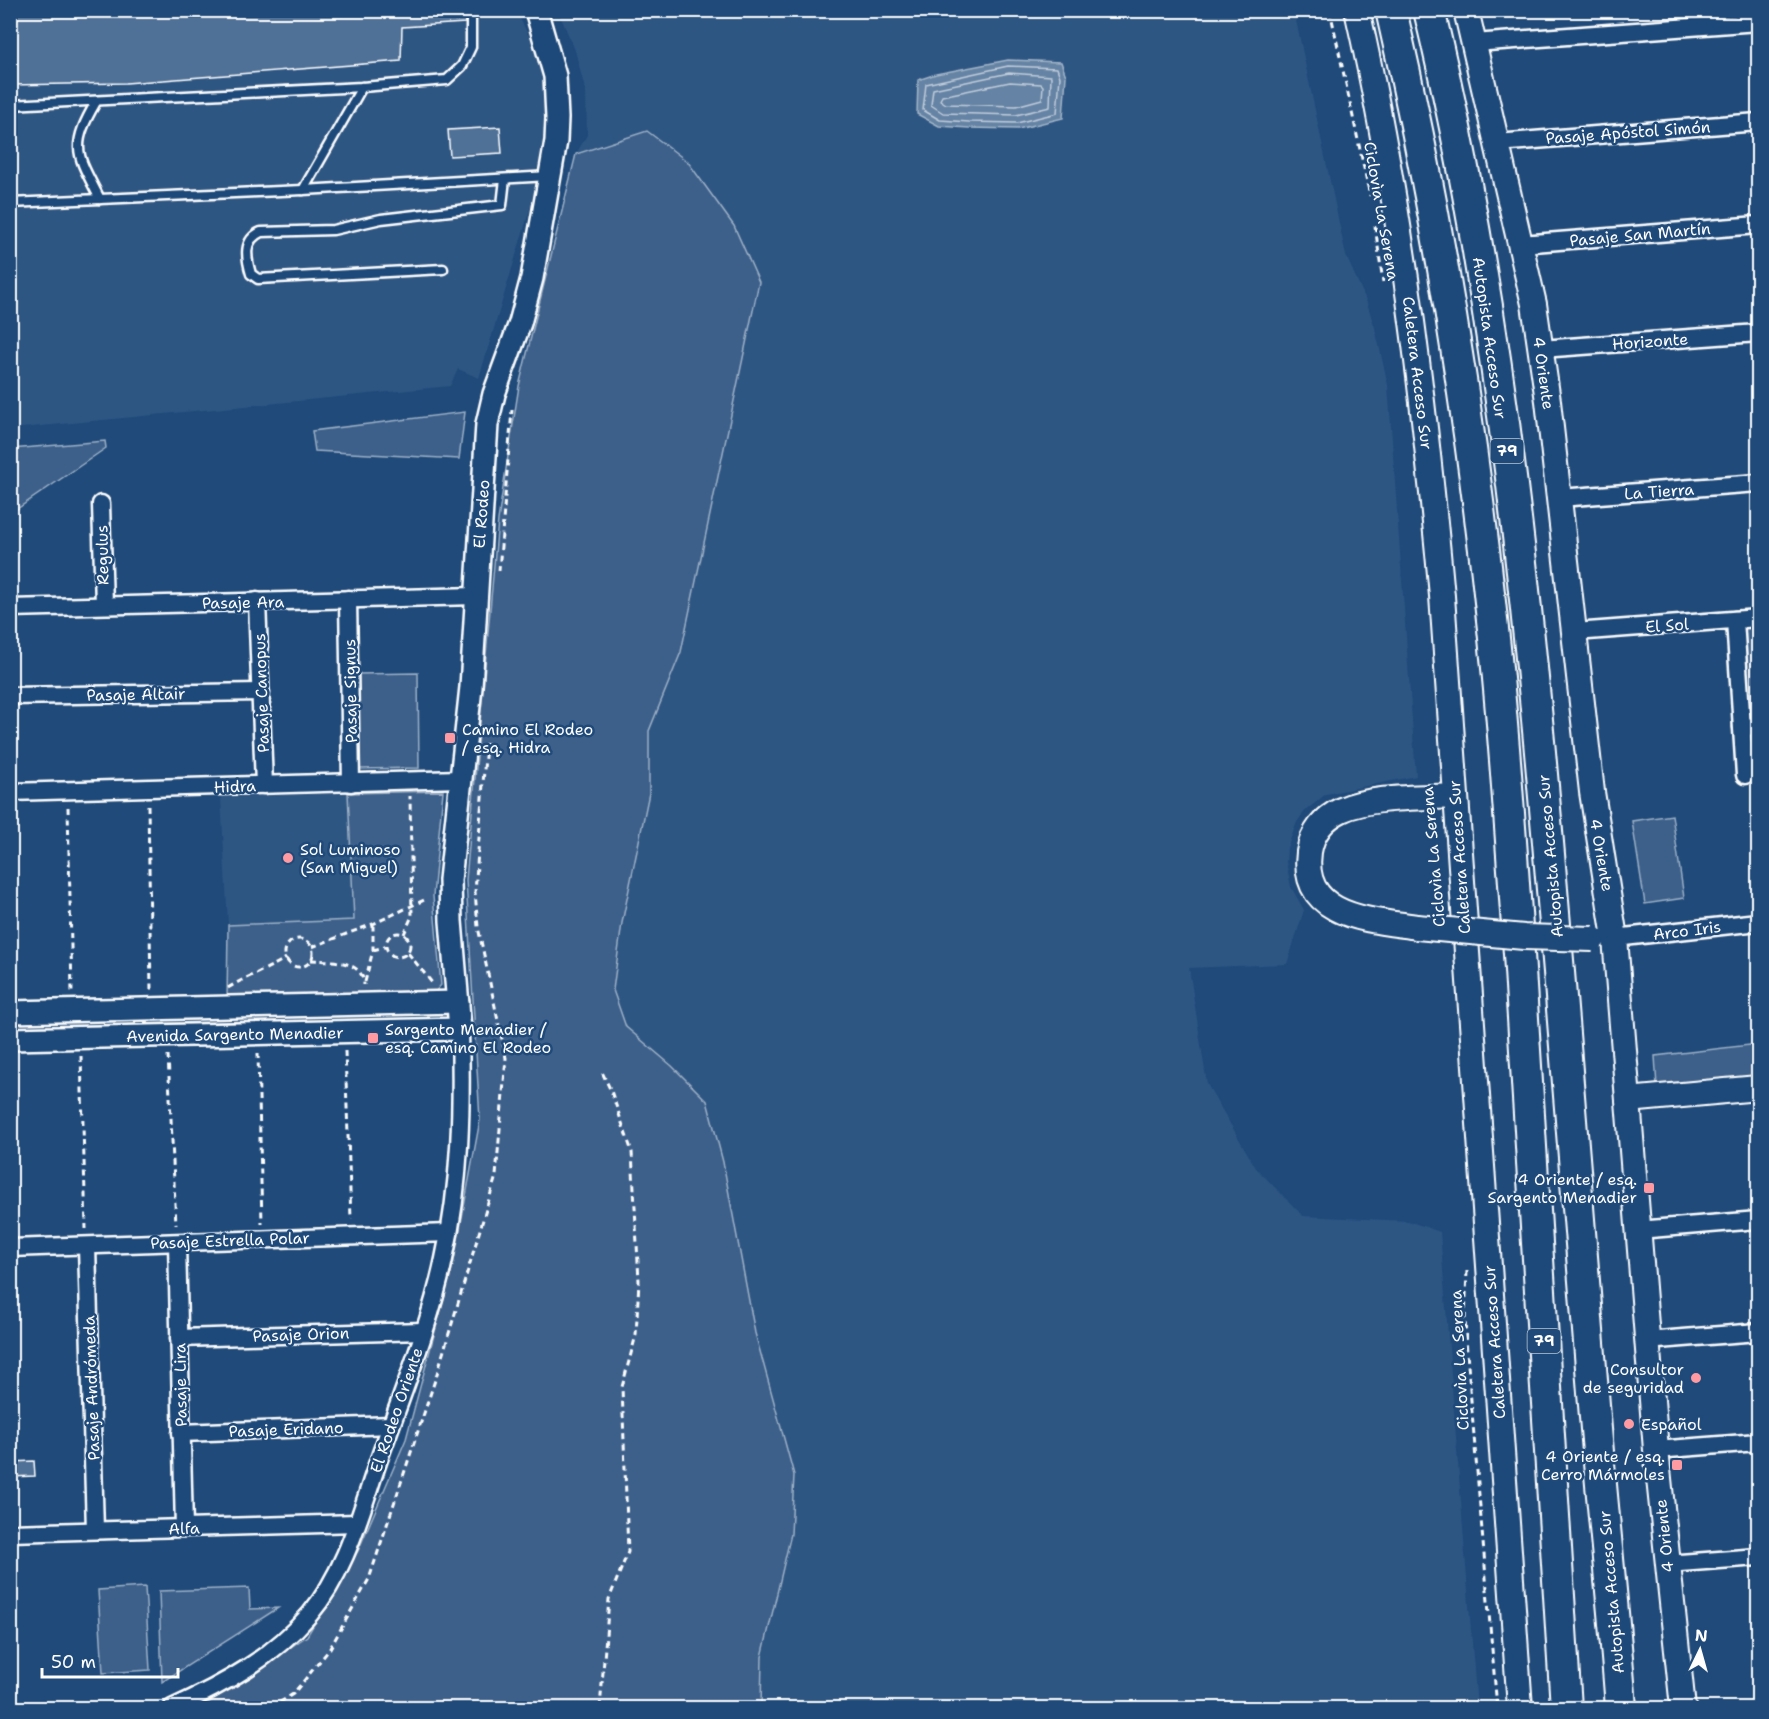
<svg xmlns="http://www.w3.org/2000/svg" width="1769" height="1719" font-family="'Shantell Sans',sans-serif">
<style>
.built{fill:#2e5683}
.green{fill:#3c618b;stroke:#9eb0c5;stroke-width:1.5}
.water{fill:#6583a4;stroke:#a3b5c8;stroke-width:1.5}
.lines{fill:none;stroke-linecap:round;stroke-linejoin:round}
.shore{stroke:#c1cddb;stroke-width:1.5}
.building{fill:#507197;stroke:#fff;stroke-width:1.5}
.service-casing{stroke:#fff;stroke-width:13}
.minor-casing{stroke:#fff;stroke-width:21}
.tertiary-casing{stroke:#fff;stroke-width:26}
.secondary-casing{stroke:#fff;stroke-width:28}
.motorway-casing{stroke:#fff;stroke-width:34}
.path{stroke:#fff;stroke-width:3;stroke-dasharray:6 4.5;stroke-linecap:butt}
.service{stroke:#1f4a7a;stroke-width:8}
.minor{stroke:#1f4a7a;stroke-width:16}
.tertiary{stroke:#1f4a7a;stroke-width:21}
.secondary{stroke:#1f4a7a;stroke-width:24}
.motorway{stroke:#1f4a7a;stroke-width:30}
.secondary-bridge-casing{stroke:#fff;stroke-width:28;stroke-linecap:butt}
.secondary-bridge{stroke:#1f4a7a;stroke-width:24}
.poi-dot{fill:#ff9aa2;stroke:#1f4a7a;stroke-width:2}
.labels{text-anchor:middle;stroke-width:5;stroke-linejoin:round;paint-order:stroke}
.shield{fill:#1f4a7a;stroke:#bcc9d7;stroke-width:1.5}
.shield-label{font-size:15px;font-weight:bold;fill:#fff}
.street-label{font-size:16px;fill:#fff;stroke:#1f4a7a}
.poi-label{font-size:16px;fill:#fff;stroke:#1f4a7a;text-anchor:start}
</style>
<rect width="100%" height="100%" fill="#1f4a7a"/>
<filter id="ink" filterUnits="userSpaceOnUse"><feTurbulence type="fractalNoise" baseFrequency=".0167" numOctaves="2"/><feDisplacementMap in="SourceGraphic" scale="12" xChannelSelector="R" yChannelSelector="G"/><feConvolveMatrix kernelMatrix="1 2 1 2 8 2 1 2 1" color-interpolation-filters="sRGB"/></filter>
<g filter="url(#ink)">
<g class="built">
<polygon points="11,11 516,11 548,73 546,156 479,378 458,369 450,386 11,429"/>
<polygon points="558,11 1294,11 1346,256 1366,300 1375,328 1388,385 1416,776 1326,794 1305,811 1297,822 1287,848 1286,862 1291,887 1304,910 1287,964 1189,968 1207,1084 1256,1168 1303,1216 1408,1221 1440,1232 1477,1708 761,1708 762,1657 791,1534 723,1162 707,1102 672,1066 626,1027 613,990 622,923 649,793 649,731 681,652 688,162 647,132 576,154 587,135 586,93 575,50"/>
<polygon points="348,793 355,920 228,925 221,797"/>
</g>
<g class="green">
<polygon points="647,131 688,162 734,226 759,282 681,652 649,731 649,793 622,923 613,990 626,1027 672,1066 707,1101 723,1162 755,1333 794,1475 791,1534 762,1657 761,1708 201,1708 307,1636 358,1551 406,1439 454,1261 480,1120 466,880 498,520 519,386 576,154"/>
<polygon points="465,412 459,459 315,451 312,431"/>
<polygon points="105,441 106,448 11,513 11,449"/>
<polygon points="1758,626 1758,720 1751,721 1743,628"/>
<polygon points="418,673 419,768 359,769 357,674"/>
<polygon points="443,791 433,896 441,985 434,993 227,1003 228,925 354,920 348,793"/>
<polygon points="1672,815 1684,898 1645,904 1632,821"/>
<polygon points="1758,1044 1758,1078 1657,1087 1655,1056"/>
<polygon points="145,1587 150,1670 103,1673 98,1590"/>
<polygon points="249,1588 250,1609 278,1608 162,1682 159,1591"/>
</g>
<polygon class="water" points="1008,60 1061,62 1066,76 1063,118 1018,129 969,128 939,126 917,114 918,80 936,74"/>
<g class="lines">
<g class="shore">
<polygon points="1008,66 1057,68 1060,77 1057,113 1017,123 969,122 940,120 923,110 926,84"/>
<polygon points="1009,73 1051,76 1050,107 1016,115 943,113 931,105 933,89"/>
<polygon points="1010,82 1041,84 1043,86 1042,99 1016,106 946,104 940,100 942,96"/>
</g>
</g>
<g class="building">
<polygon points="10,10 465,10 465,23 402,27 401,61 126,83 10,85"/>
<polygon points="500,127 502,153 450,156 448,130"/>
<polygon points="34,1461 35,1476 10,1477 10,1462"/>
</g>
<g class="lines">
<g class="service-casing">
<g id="service">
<path d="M96 102C69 148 77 154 100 199"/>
<polyline points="10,105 362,87 447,80 462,66 471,47 471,10"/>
<polyline points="303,190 362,87"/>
<polyline points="10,203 303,190 550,176"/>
<path d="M443 269 258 279 251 274C246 257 243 240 261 232L333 230 381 219 502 205 505 179"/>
</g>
</g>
<g class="minor-casing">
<g id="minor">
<polyline points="1474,43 1758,22"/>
<polyline points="1497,143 1758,122"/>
<polyline points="1521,244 1758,225"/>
<polyline points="1541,349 1758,333"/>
<polyline points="1559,498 1758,483"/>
<polyline points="101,504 104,605"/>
<polyline points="348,599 351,783"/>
<polyline points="257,601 264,785"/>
<polyline points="10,608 476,596"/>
<polyline points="1735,620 1745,775"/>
<polyline points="1575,632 1758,618"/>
<polyline points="10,696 261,692"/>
<polyline points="1742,727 1758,726"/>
<polyline points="10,792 460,779"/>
<polyline points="1615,938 1758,922"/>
<polyline points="1638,1230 1758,1220"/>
<polyline points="177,1243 184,1528"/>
<polyline points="87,1246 95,1530"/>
<polyline points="10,1248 449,1233"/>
<polyline points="179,1338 423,1331"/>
<polyline points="1646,1341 1758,1332"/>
<polyline points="181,1433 391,1425"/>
<polyline points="1656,1450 1758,1442"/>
<polyline points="10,1533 357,1523"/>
<polyline points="1667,1564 1758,1557"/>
<path d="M172 1708C223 1685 272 1658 310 1614 346 1571 360 1514 378 1462 401 1396 430 1326 444 1259 461 1183 462 1106 460 1029"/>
</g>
</g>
<g class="tertiary-casing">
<g id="tertiary">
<polyline points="10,1012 458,1002"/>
<polyline points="10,1039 460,1029 451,921 450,880 471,687 487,424 494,394 520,323 532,278 556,141 557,118 555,76 536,10"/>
</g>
</g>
<g class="secondary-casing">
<g id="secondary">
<path d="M1357 10C1401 203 1424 399 1442 596L1520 1708"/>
<polyline points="1466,10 1534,304 1548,401 1592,792 1615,938 1656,1450 1683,1708"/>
<path d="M1417 927C1371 920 1300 918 1309 852 1312 833 1324 818 1341 810 1371 796 1422 798 1455 796"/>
<polyline points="1628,1100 1758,1088"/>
</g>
</g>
<g class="motorway-casing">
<g id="motorway">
<path d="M1391 10C1438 214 1471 421 1493 629 1505 737 1511 846 1519 954 1536 1205 1549 1457 1566 1708"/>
<path d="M1429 10C1505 325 1532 650 1559 972 1572 1120 1582 1269 1595 1417 1603 1514 1614 1611 1621 1708"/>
</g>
</g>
<g class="path">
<polyline points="1330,10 1370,196"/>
<polyline points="1375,226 1383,282"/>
<polyline points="499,571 512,410"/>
<polyline points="148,805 151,991"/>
<polyline points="68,807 72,993"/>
<circle cx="398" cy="945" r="12"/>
<polyline points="404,934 412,916 410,796"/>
<circle cx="299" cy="953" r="14"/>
<polyline points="312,947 373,924 424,900"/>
<polyline points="373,950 385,947"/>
<polyline points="408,953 433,984"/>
<path d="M311 960C329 961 363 959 364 985"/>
<polyline points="365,982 373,950 373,924"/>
<path d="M228 988C247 976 267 970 286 958"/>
<polyline points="345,1051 351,1219"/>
<polyline points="258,1053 262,1224"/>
<polyline points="168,1055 176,1225"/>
<polyline points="81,1056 86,1229"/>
<polyline points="1467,1271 1465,1320 1467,1353 1497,1708"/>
<polyline points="271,1708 293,1694 329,1650 369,1579 436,1377 496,1176 506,1058 478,927 475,892 486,743"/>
<polyline points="600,1708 609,1599 628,1552 622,1387 636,1335 639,1281 632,1152 611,1091 601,1070"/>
</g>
<use href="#service" class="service"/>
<use href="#minor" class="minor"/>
<use href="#tertiary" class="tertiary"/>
<use href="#secondary" class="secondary"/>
<use href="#motorway" class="motorway"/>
<g class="secondary-bridge-casing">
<polyline id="secondary-bridge" points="1417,927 1524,937 1593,939"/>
</g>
<use href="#secondary-bridge" class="secondary-bridge"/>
</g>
</g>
<g class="poi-dot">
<rect x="444" y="732" width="12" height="12" rx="3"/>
<circle cx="288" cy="858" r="6"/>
<rect x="367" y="1032" width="12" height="12" rx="3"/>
<rect x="1643" y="1182" width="12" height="12" rx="3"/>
<circle cx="1696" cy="1378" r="6"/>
<circle cx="1629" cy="1424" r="6"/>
<rect x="1671" y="1459" width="12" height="12" rx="3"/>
</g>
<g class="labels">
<g class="shield">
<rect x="1490.5" y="439" width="33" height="24" rx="4.5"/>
<rect x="1527.5" y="1329" width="33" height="24" rx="4.5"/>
</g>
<g class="shield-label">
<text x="1507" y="456">79</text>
<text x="1544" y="1346">79</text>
</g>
<g class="street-label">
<text transform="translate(1628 132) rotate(-4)" y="6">Pasaje Apóstol Simón</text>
<text transform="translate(1382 211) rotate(80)" y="6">Ciclovìa La Serena</text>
<text transform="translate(1640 234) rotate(-5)" y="6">Pasaje San Martín</text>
<text transform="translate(1490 338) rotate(82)" y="6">Autopista Acceso Sur</text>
<text transform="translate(1650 341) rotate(-4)" y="6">Horizonte</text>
<text transform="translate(1418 373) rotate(83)" y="6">Caletera Acceso Sur</text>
<text transform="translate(1544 373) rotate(82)" y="6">4 Oriente</text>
<text transform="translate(1659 491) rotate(-4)" y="6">La Tierra</text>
<text transform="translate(481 514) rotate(-86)" y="6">El Rodeo</text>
<text transform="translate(102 555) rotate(-91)" y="6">Regulus</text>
<text transform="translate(243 602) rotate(-1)" y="6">Pasaje Ara</text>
<text transform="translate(1667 625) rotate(-4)" y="6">El Sol</text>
<text transform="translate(350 691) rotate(-91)" y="6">Pasaje Signus</text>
<text transform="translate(261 693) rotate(-92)" y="6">Pasaje Canopus</text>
<text transform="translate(136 694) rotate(-1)" y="6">Pasaje Altair</text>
<text transform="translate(235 786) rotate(-2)" y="6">Hidra</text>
<text transform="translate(1602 855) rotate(80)" y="6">4 Oriente</text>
<text transform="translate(1550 856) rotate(-95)" y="6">Autopista Acceso Sur</text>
<text transform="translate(1433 857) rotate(-95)" y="6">Ciclovìa La Serena</text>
<text transform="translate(1459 857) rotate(-94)" y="6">Caletera Acceso Sur</text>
<text transform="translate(1687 930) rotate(-7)" y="6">Arco Iris</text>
<text transform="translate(235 1034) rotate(-1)" y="6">Avenida Sargento Menadier</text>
<text transform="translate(230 1240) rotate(-2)" y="6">Pasaje Estrella Polar</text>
<text transform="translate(301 1334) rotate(-2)" y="6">Pasaje Orion</text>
<text transform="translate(1494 1342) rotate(-94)" y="6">Caletera Acceso Sur</text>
<text transform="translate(1459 1360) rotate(-93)" y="6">Ciclovìa La Serena</text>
<text transform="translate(180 1385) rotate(-91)" y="6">Pasaje Lira</text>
<text transform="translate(91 1388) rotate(-92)" y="6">Pasaje Andrómeda</text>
<text transform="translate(396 1410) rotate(-71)" y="6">El Rodeo Oriente</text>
<text transform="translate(286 1429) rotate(-2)" y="6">Pasaje Eridano</text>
<text transform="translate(184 1528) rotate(-2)" y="6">Alfa</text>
<text transform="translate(1664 1536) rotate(-96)" y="6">4 Oriente</text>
<text transform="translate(1611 1592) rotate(-95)" y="6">Autopista Acceso Sur</text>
</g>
<g class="poi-label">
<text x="462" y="735">Camino El Rodeo<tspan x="462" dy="18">/ esq. Hidra</tspan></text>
<text x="300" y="855">Sol Luminoso<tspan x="300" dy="18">(San Miguel)</tspan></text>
<text x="385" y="1035">Sargento Menadier /<tspan x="385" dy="18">esq. Camino El Rodeo</tspan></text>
<text x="1637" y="1185" text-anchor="end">4 Oriente / esq.<tspan x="1637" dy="18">Sargento Menadier</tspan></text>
<text x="1684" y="1375" text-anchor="end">Consultor<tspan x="1684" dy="18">de seguridad</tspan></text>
<text x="1641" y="1430">Español</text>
<text x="1665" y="1462" text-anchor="end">4 Oriente / esq.<tspan x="1665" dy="18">Cerro Mármoles</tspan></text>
</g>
</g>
<rect width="1769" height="1719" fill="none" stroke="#1f4a7a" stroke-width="36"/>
<rect x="18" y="18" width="1733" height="1683" fill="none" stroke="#fff" stroke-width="2" filter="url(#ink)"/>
<g transform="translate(1700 1650) rotate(5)" stroke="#1f4a7a" stroke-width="4.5" paint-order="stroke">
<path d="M0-4.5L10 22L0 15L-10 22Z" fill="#ffffff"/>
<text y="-9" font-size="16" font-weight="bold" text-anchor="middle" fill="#ffffff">N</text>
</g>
<path d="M42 1668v9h136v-9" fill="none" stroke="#ffffff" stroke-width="3"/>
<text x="51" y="1668" font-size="18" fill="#ffffff" stroke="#1f4a7a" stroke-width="4.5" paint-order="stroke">50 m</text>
</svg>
